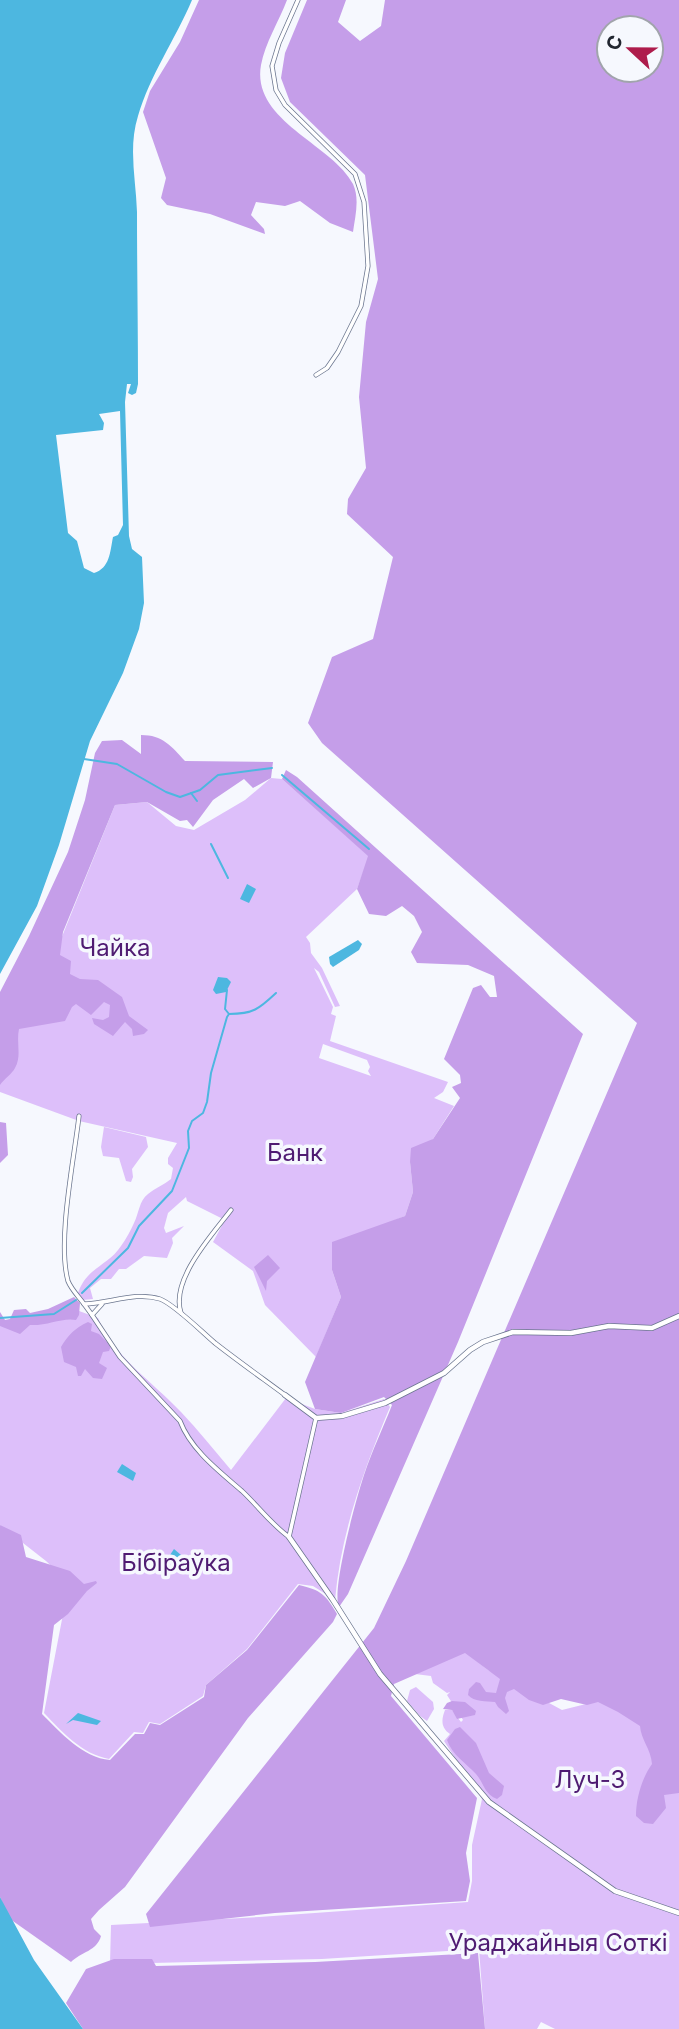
<svg xmlns="http://www.w3.org/2000/svg" width="679" height="2029" font-family="Inter,sans-serif">
<style>
.green{fill:#ddbffa;fill-rule:evenodd}
.forest{fill:#c59ee9;fill-rule:evenodd}
.water{fill:#4db7e0;fill-rule:evenodd}
.lines{fill:none;stroke-linecap:round;stroke-linejoin:round}
.stream{stroke:#4db7e0;stroke-width:2}
.minor-casing{stroke:#6b768f;stroke-width:5}
.tertiary-casing{stroke:#6b768f;stroke-width:6}
.minor{stroke:#fff;stroke-width:3.5}
.tertiary{stroke:#fff;stroke-width:4.5}
.labels{text-anchor:middle;stroke-width:7;stroke-linejoin:round;paint-order:stroke}
.park-label{font-size:24px;fill:#4f1b72;stroke:#f6f8fe}
</style>
<rect width="100%" height="100%" fill="#f6f8fe"/>
<g class="green">
<path d="M271 778 282 779 369 856 357 889 306 937 310 943 311 953 322 968 340 1006 335 1007 319 972 314 968 333 1007 331 1014 336 1016 330 1041 448 1082 443 1092 434 1098 454 1106 433 1139 410 1162 413 1192 405 1216 383 1225 332 1270 341 1297 316 1357 265 1305 253 1271 213 1242 225 1220 187 1201 186 1197 168 1213 164 1228 166 1233 184 1226 172 1238 173 1243 167 1258 144 1256 126 1269H119L111 1279H101L90 1288 93 1299 83 1300 78 1293C87 1267 108 1266 121 1246 126 1239 131 1230 134 1223 139 1213 139 1201 148 1194 155 1188 164 1185 171 1179L173 1168 168 1164V1158L177 1143 79 1121 0 1092V1070L8 1032 55 954 115 805 147 802 176 826 194 830 245 800ZM323 1044 367 1060 370 1067 368 1071 371 1076 319 1058Z"/>
<polygon points="104,1127 146,1137 148,1147 132,1169 133,1177 131,1182 126,1181 119,1158 103,1156 101,1147"/>
<path d="M71 1308 98 1318C114 1357 153 1382 181 1412 198 1430 214 1450 231 1470L286 1398 315 1409 341 1413 384 1399 390 1407C364 1469 341 1532 335 1600L313 1586 298 1584 247 1649 206 1685 203 1696 160 1724 149 1722 143 1733 134 1732 109 1759C82 1754 62 1732 44 1713L69 1583 46 1561 0 1525V1323Z"/>
<path d="M465 1652 488 1670 562 1710 598 1701 641 1722 679 1768V2029H555L541 2022 537 2029H485L479 1949 322 1959 110 1964 111 1925 259 1917 468 1902 472 1881V1845L482 1799 444 1741 450 1734C441 1728 441 1720 445 1710H452L461 1722 463 1720 447 1695 450 1692 447 1693 433 1683 431 1676 415 1674Z"/>
<polygon points="416,1687 433,1702 434,1709 427,1721 420,1716 407,1701 410,1690"/>
</g>
<g class="forest">
<path d="M199 0H287C279 21 265 43 261 65 251 121 332 144 353 184 360 199 355 217 353 232L330 223 300 201 285 206 256 202 251 215 264 229 265 234 210 214 167 205 161 198 166 178 143 112 150 91 180 42Z"/>
<path d="M307 0H346L338 22 360 41 381 26 385 0H679V1793L664 1795 666 1808 653 1824 644 1823 636 1816C636 1798 642 1778 652 1764 651 1749 641 1740 640 1726L618 1712 598 1702 587 1705 561 1699 543 1705 529 1700 514 1689 507 1692 505 1698 509 1711 506 1714 498 1707 495 1702C486 1701 474 1702 468 1695L469 1689 476 1682 480 1683 486 1692 496 1693 500 1679 465 1653 394 1684 391 1696 477 1798 466 1853 470 1881 466 1901 275 1913 150 1927 146 1914 374 1628 406 1561 637 1023 322 743 308 723 332 657 373 639 393 557 347 514 348 499 366 468 359 397 366 322 378 279 365 175 290 102 281 78 285 53ZM609 28H651V70H609Z"/>
<path d="M141 735C163 735 171 746 185 761L273 762 271 778 253 788 244 779 213 800 193 827 187 820 180 821 147 802 115 805 63 932 60 955 71 961 70 974 80 979 98 980 122 997 129 1016 148 1030 144 1034 133 1036 132 1029 125 1022 113 1036 94 1024 92 1018 103 1020 109 1017 110 1005 104 1002 91 1015 76 1004 72 1007 65 1021 19 1029C16 1043 22 1056 15 1068 12 1074 4 1079 0 1085V992L29 936 68 852 85 800 95 753 102 741 122 740 141 754Z"/>
<path d="M286 770 297 777 583 1034 458 1342 348 1594 339 1607C331 1590 357 1496 364 1475 372 1451 383 1428 392 1405L384 1397 341 1413 315 1409 305 1382 341 1297 332 1270V1242L405 1216 413 1192 410 1162 411 1148 433 1139 460 1098 452 1087 461 1083 460 1075 444 1059 473 988 481 985 490 997H497L494 976 468 965 417 963 411 952 422 932 414 916 402 906 386 916 369 914 357 889 368 856 282 779Z"/>
<polygon points="0,1122 6,1123 8,1155 0,1163"/>
<polygon points="268,1255 280,1268 267,1281 266,1291 254,1267"/>
<path d="M74 1297 80 1303 79 1315 76 1320C63 1317 47 1326 30 1325L20 1334 0 1326V1312L5 1320 10 1319 14 1310 26 1309 30 1313 48 1309Z"/>
<path d="M88 1322 92 1324 91 1331 99 1334 111 1346 109 1351 103 1352 99 1363 107 1368 102 1379 93 1378 85 1369 81 1376H78L76 1367 64 1362 61 1347C68 1335 75 1328 88 1322Z"/>
<path d="M0 1525 21 1535 26 1557 70 1571 84 1584 96 1581 97 1583 87 1591 68 1614 54 1625 42 1714C60 1732 83 1758 110 1760L135 1734H144L150 1723 160 1725 204 1697 206 1685 247 1650 299 1585C321 1590 326 1595 337 1614L333 1622 248 1718 125 1887 99 1910 91 1919 94 1929 101 1936C97 1951 81 1952 71 1962L10 1919 0 1897Z"/>
<polygon points="452,1701 465,1702 476,1711 475,1715 457,1719 452,1710 443,1709 447,1703"/>
<path d="M460 1727 476 1743 489 1773 504 1786 502 1795 497 1799C484 1794 484 1783 476 1774 466 1763 452 1755 447 1740L455 1729Z"/>
<polygon points="478,1953 485,2029 83,2029 66,2003 86,1969 114,1959 152,1959 156,1966 315,1962"/>
</g>
<g class="water">
<path d="M0 0H192C175 40 150 75 138 116 128 148 136 180 137 212 137 269 138 327 138 384L136 393 132 395 128 393 131 384H127L125 402 129 536 132 549 142 557 144 603 139 629 123 673 90 741 59 845 37 906 0 974ZM120 411 123 525 118 535 113 537C110 552 110 568 94 573L84 568 77 541 68 533 56 435 103 430 104 423 99 414Z"/>
<polygon points="247,884 256,889 249,903 240,899"/>
<polygon points="358,940 362,944 359,950 333,967 330,964 329,957"/>
<polygon points="218,977 227,978 231,982 226,992 216,994 213,990"/>
<polygon points="122,1464 136,1473 133,1481 117,1472"/>
<polygon points="174,1549 188,1561 183,1568 168,1558"/>
<polygon points="78,1713 101,1721 97,1725 73,1720 66,1724"/>
<polygon points="0,1897 34,1960 83,2029 0,2029"/>
</g>
<g class="lines">
<g class="stream">
<polyline points="84,759 117,764 166,792 180,797 200,790 218,775 272,768"/>
<polyline points="282,775 369,849"/>
<polyline points="191,793 197,801"/>
<polyline points="211,844 228,878"/>
<polyline points="227,990 225,1009 229,1014"/>
<path d="M82 1293 128 1248 139 1226 172 1191 189 1148 188 1131 192 1121 203 1113 207 1102 211 1073 227 1017 229 1014C253 1014 259 1009 276 993"/>
<polyline points="0,1318 54,1314 76,1300"/>
</g>
<g class="minor-casing">
<g id="minor">
<polyline points="298,0 279,43 272,66 276,90 285,105 355,174 364,202 368,266 361,306 338,352 327,368 316,375"/>
<path d="M79 1116C74 1160 57 1241 68 1281 71 1289 79 1297 84 1304 108 1304 136 1291 160 1299 174 1304 202 1332 215 1343 238 1361 262 1378 285 1395"/>
<polyline points="84,1304 92,1315"/>
<path d="M102 1304 92 1315 120 1357 180 1421C191 1450 219 1471 242 1491 258 1506 271 1524 289 1537L316 1418"/>
<path d="M181 1313C170 1280 212 1235 231 1210"/>
</g>
</g>
<g class="tertiary-casing">
<g id="tertiary">
<polyline points="285,1395 316,1418 342,1416 385,1403 444,1373 470,1350 483,1342 513,1332 571,1333 609,1326 652,1328 679,1316"/>
<polyline points="289,1537 333,1600 380,1674 489,1802 615,1891 679,1913"/>
</g>
</g>
<use href="#minor" class="minor"/>
<use href="#tertiary" class="tertiary"/>
</g>
<g class="labels">
<g class="park-label">
<text x="115" y="956">Чайка</text>
<text x="295" y="1161">Банк</text>
<text x="176" y="1571">Бібіраўка</text>
<text x="590" y="1788">Луч-3</text>
<text x="558" y="1951">Ураджайныя Соткі</text>
</g>
</g>
<g transform="translate(630 49) rotate(292)"><circle r="33" fill="#f6f8fe" stroke="#a1a4ac" stroke-width="2"/>
<path d="M0-5L12 26L0 18L-12 26Z" fill="#ae1c4c"/>
<text y="-10" font-size="19" font-weight="bold" text-anchor="middle" fill="#212630">С</text>
</g>
</svg>
